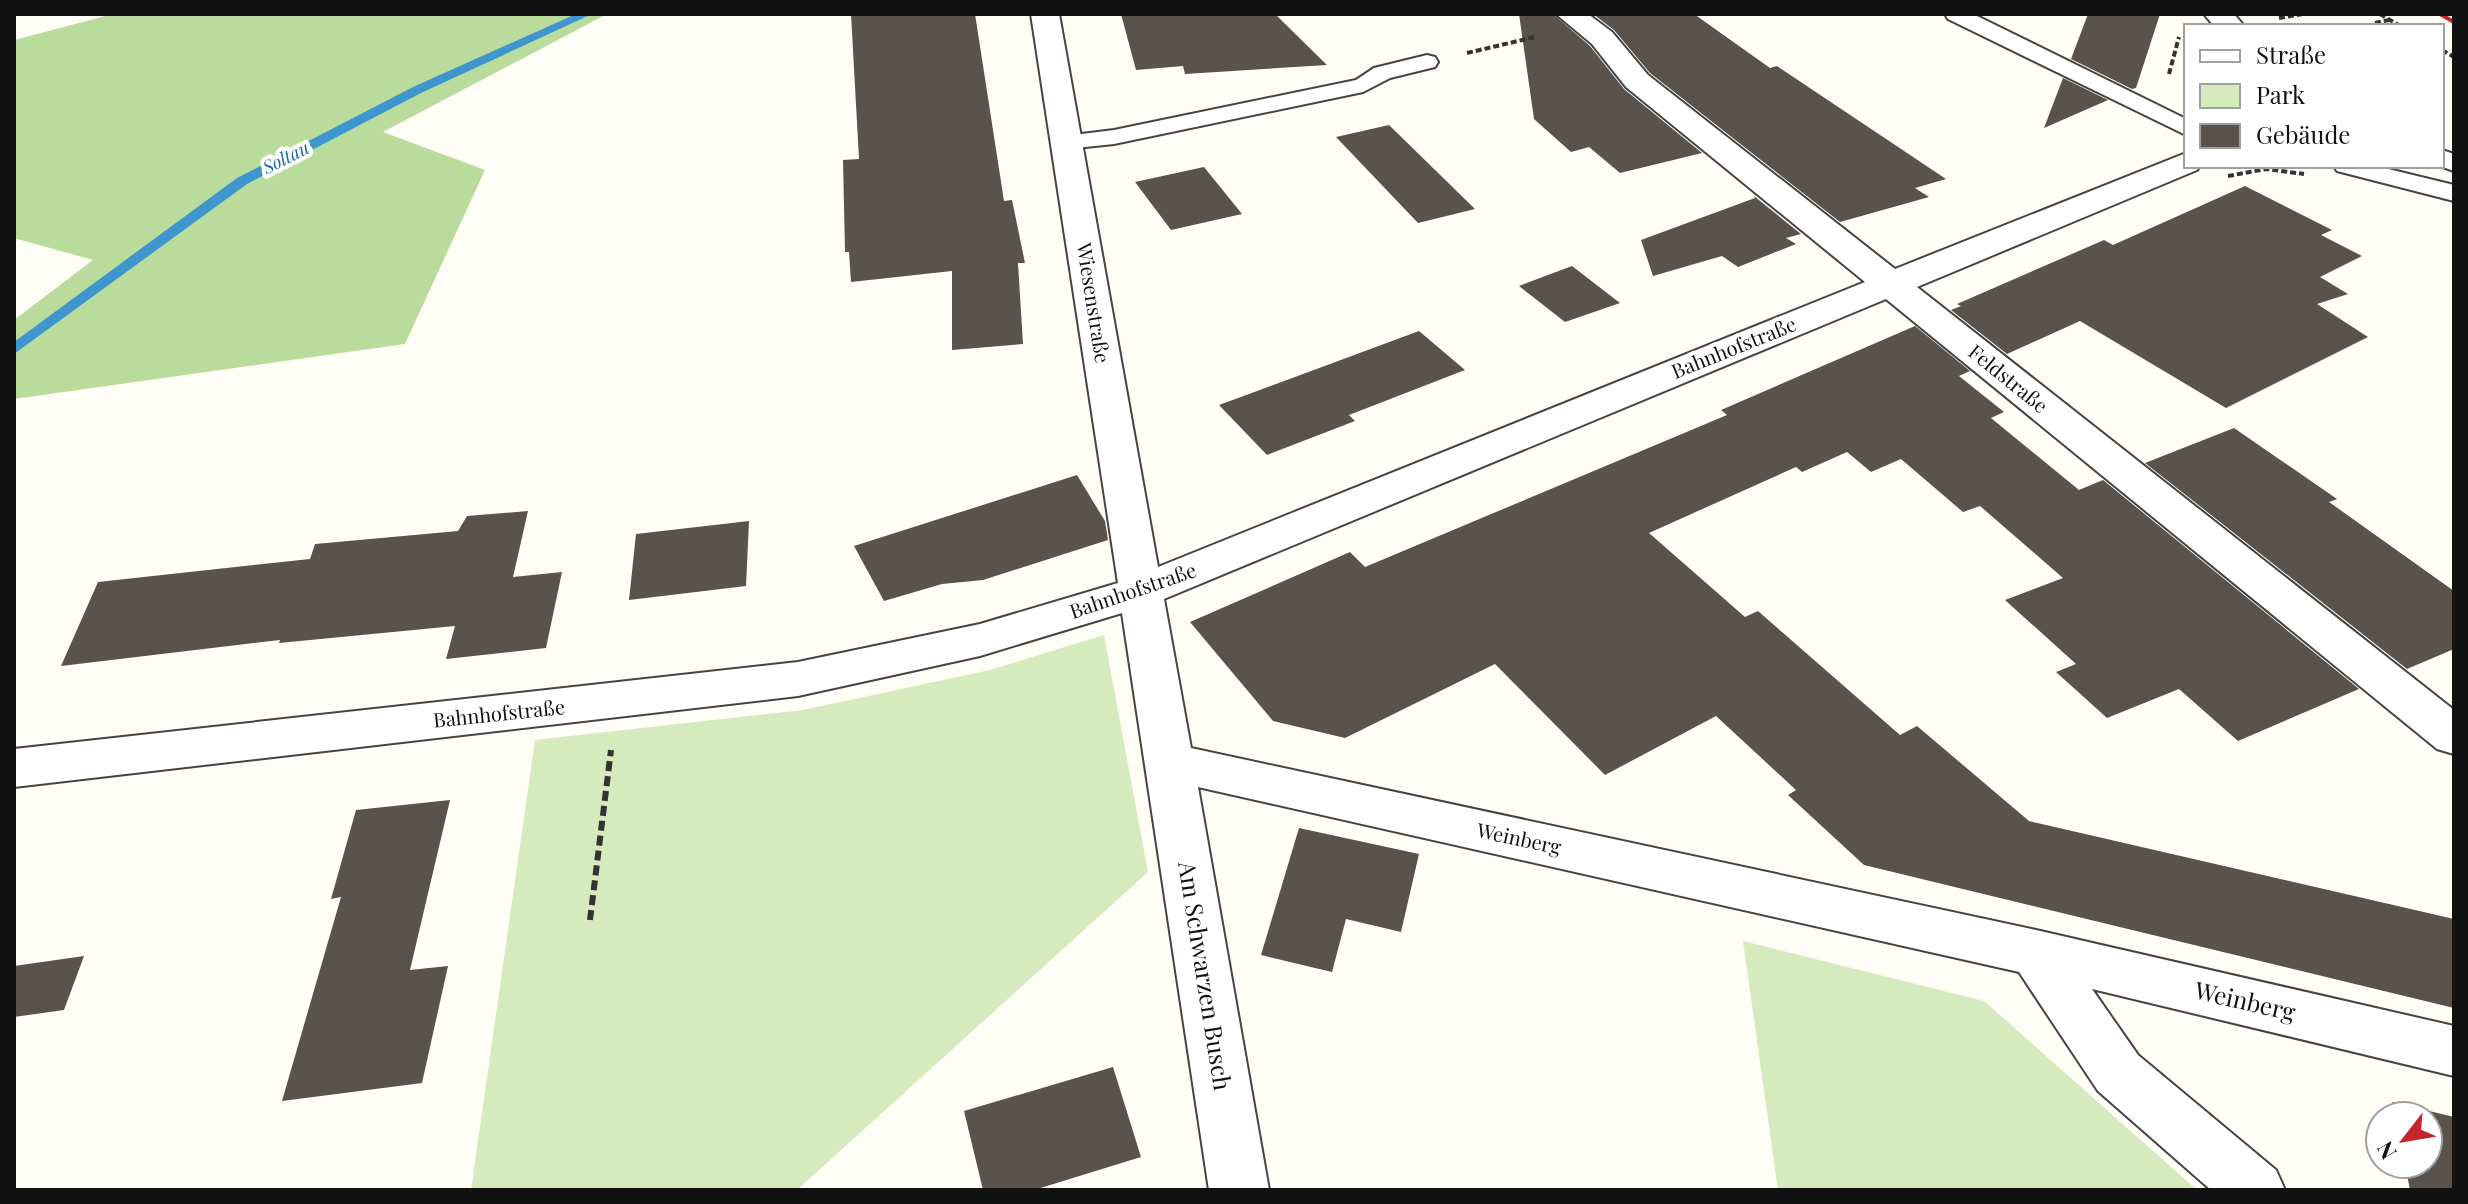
<svg xmlns="http://www.w3.org/2000/svg" width="2468" height="1204" font-family="'Playfair Display',serif">
<style>
.green{fill:#d5ebbd}
.forest{fill:#b9dc9c}
.lines{fill:none;stroke-linecap:round;stroke-linejoin:round}
.stream{fill:#3f96cf;fill-rule:evenodd}
.building{fill:#5a524d}
.lane-casing{stroke:#444;stroke-width:4}
.street-casing{stroke:#444;stroke-width:4}
.path-far1{stroke:#333;stroke-width:4;stroke-dasharray:6 3;stroke-linecap:butt}
.path{stroke:#333;stroke-width:6;stroke-dasharray:10 5;stroke-linecap:butt}
.lane{fill:#fff;fill-rule:evenodd}
.street{fill:#fff;fill-rule:evenodd}
.rail{stroke:#c4262e;stroke-width:4}
.labels{text-anchor:middle;stroke-width:8;stroke-linejoin:round;paint-order:stroke}
.far-water-label{font-size:18px;font-style:italic;fill:#1768a6;stroke:#fff}
.street-label{font-size:20px;fill:#111;stroke:#fff}
.near-street-label{font-size:24px;fill:#111;stroke:#fff}
</style>
<rect width="100%" height="100%" fill="#fffdf5"/>
<g class="green">
<polygon points="1104,635 1148,872 797,1190 471,1190 535,740 803,710 990,670"/>
<polygon points="1743,941 1984,1001 2197,1190 1778,1190"/>
</g>
<polygon class="forest" points="113,14 607,14 383,132 485,170 405,344 14,399 14,320 93,260 14,238 14,40"/>
<g class="lines">
<polygon class="stream" points="576,14 592,14 421,93 247,184 14,354 14,342 237,178 413,87"/>
</g>
<g class="building">
<polygon points="851,14 975,14 1004,201 1012,200 1025,263 1018,263 1023,344 952,350 952,271 851,282 849,252 845,252 843,160 859,159"/>
<polygon points="1121,14 1275,14 1327,65 1185,74 1183,66 1136,70"/>
<polygon points="1519,14 1553,14 1590,46 1624,89 1702,153 1620,173 1589,147 1571,152 1534,119"/>
<polygon points="1593,14 1694,14 1770,68 1777,66 1946,179 1915,188 1929,197 1840,222 1650,73 1614,30"/>
<polygon points="2088,14 2160,14 2136,88 2132,89 2071,59"/>
<polygon points="2063,78 2108,100 2044,128"/>
<polygon points="1389,125 1475,209 1418,223 1336,137"/>
<polygon points="1204,167 1242,214 1171,230 1135,182"/>
<polygon points="2245,186 2332,230 2321,235 2362,256 2320,277 2348,294 2317,304 2368,337 2226,408 2080,321 2007,354 1951,310 1961,306 1957,304 2104,240 2113,245"/>
<polygon points="1754,196 1801,234 1786,238 1796,244 1738,267 1722,256 1653,276 1641,240 1755,198"/>
<polygon points="1572,266 1620,303 1565,322 1519,286"/>
<polygon points="1915,326 1970,371 1959,376 2004,412 1991,418 2079,490 2103,480 2359,689 2238,741 2179,689 2107,718 2056,672 2076,664 2005,600 2063,578 1980,506 1963,512 1901,459 1871,472 1847,452 1802,472 1796,467 1649,533 1745,617 1758,611 1900,735 1917,726 2029,821 2454,919 2454,1008 1864,865 1788,795 1796,790 1716,716 1605,775 1495,664 1345,738 1273,721 1190,622 1350,552 1365,567 1727,415 1721,410"/>
<polygon points="1419,331 1465,370 1349,415 1355,421 1267,455 1219,405"/>
<polygon points="2234,428 2337,499 2329,502 2454,591 2454,649 2407,669 2145,463"/>
<polygon points="1077,475 1105,521 1108,540 983,580 942,584 884,601 854,546"/>
<polygon points="528,511 513,577 562,572 546,648 446,659 455,626 279,643 280,640 61,666 98,582 310,559 315,544 458,531 467,516"/>
<polygon points="749,521 746,586 629,600 636,534"/>
<polygon points="450,800 410,970 448,966 422,1083 282,1101 341,897 331,899 356,810"/>
<polygon points="1299,828 1419,854 1401,932 1346,919 1332,972 1261,955"/>
<polygon points="84,956 64,1010 14,1017 14,966"/>
<polygon points="1113,1067 1141,1157 1034,1190 983,1190 964,1111"/>
<polygon points="2392,1102 2454,1117 2454,1190 2410,1190 2405,1164 2428,1164 2428,1116 2395,1116"/>
</g>
<g class="lines">
<g class="lane-casing">
<g id="lane">
<polygon points="1945,14 1973,14 2186,119 2186,135 1948,19"/>
<polygon points="1427,55 1435,57 1438,62 1435,67 1390,78 1363,92 1114,144 1066,149 1057,147 1054,142 1057,137 1114,130 1356,80 1374,68"/>
<polygon points="2442,150 2454,154 2454,171 2440,166"/>
<polygon points="2334,166 2376,166 2454,185 2454,201 2337,171"/>
</g>
</g>
<g class="street-casing">
<g id="street">
<polygon points="1031,14 1059,14 1158,567 1865,282 1626,87 1592,44 1556,14 1588,14 1612,32 1648,75 1895,269 2186,153 2186,166 2200,166 2197,170 1917,287 2454,710 2454,754 2437,749 1886,299 1164,599 1191,748 2036,930 2454,1026 2454,1076 2092,989 2138,1055 2276,1170 2285,1190 2211,1190 2098,1091 2019,972 1198,787 1269,1190 1209,1190 1122,613 980,656 798,696 14,787 14,749 798,662 980,624 1118,583"/>
<polygon points="2204,14 2234,14 2244,26 2214,26"/>
</g>
</g>
<g class="path-far1">
<polyline points="2380,14 2400,26"/>
<polyline points="2279,18 2303,14"/>
<polyline points="2375,23 2389,20"/>
<polyline points="2442,50 2454,57"/>
<polyline points="1467,53 1535,37"/>
<polyline points="2169,74 2179,37"/>
<polyline points="2228,176 2266,169 2304,174"/>
</g>
<polyline class="path" points="590,920 611,750"/>
<use href="#lane" class="lane"/>
<use href="#street" class="street"/>
<polyline class="rail" points="2440,14 2454,22"/>
</g>
<g class="labels">
<g class="far-water-label">
<text transform="translate(286 158) rotate(-27)" y="6">Soltau</text>
</g>
<g class="street-label">
<text transform="translate(1093 303) rotate(81)" y="7">Wiesenstraße</text>
<text transform="translate(1734 348) rotate(-22)" y="7">Bahnhofstraße</text>
<text transform="translate(2008 379) rotate(39)" y="7">Feldstraße</text>
<text transform="translate(1133 591) rotate(-19)" y="7">Bahnhofstraße</text>
<text transform="translate(499 714) rotate(-6)" y="7">Bahnhofstraße</text>
<text transform="translate(1519 839) rotate(12)" y="7">Weinberg</text>
</g>
<g class="near-street-label">
<text transform="translate(1204 976) rotate(81)" y="8">Am Schwarzen Busch</text>
<text transform="translate(2245 1002) rotate(13)" y="8">Weinberg</text>
</g>
</g>
<rect width="2468" height="1204" fill="none" stroke="#111111" stroke-width="32"/>
<rect x="2184" y="24" width="260" height="144" fill="#ffffff" stroke="#a0a0a0" stroke-width="2"/>
<rect x="2200" y="50" width="40" height="12" fill="#ffffff" stroke="#a0a0a0" stroke-width="2"/>
<text x="2256" y="64" font-size="24" fill="#111111">Straße</text>
<rect x="2200" y="84" width="40" height="24" fill="#d5ebbd" stroke="#a0a0a0" stroke-width="2"/>
<text x="2256" y="104" font-size="24" fill="#111111">Park</text>
<rect x="2200" y="124" width="40" height="24" fill="#5a524d" stroke="#a0a0a0" stroke-width="2"/>
<text x="2256" y="144" font-size="24" fill="#111111">Gebäude</text>
<g transform="translate(2404 1140) rotate(239)"><circle r="38" fill="#ffffff" stroke="#a0a0a0" stroke-width="2"/>
<path d="M0-6L14 30L0 20L-14 30Z" fill="#c4262e"/>
<text y="-12" font-size="22" font-weight="bold" text-anchor="middle" fill="#111111">N</text>
</g>
</svg>
